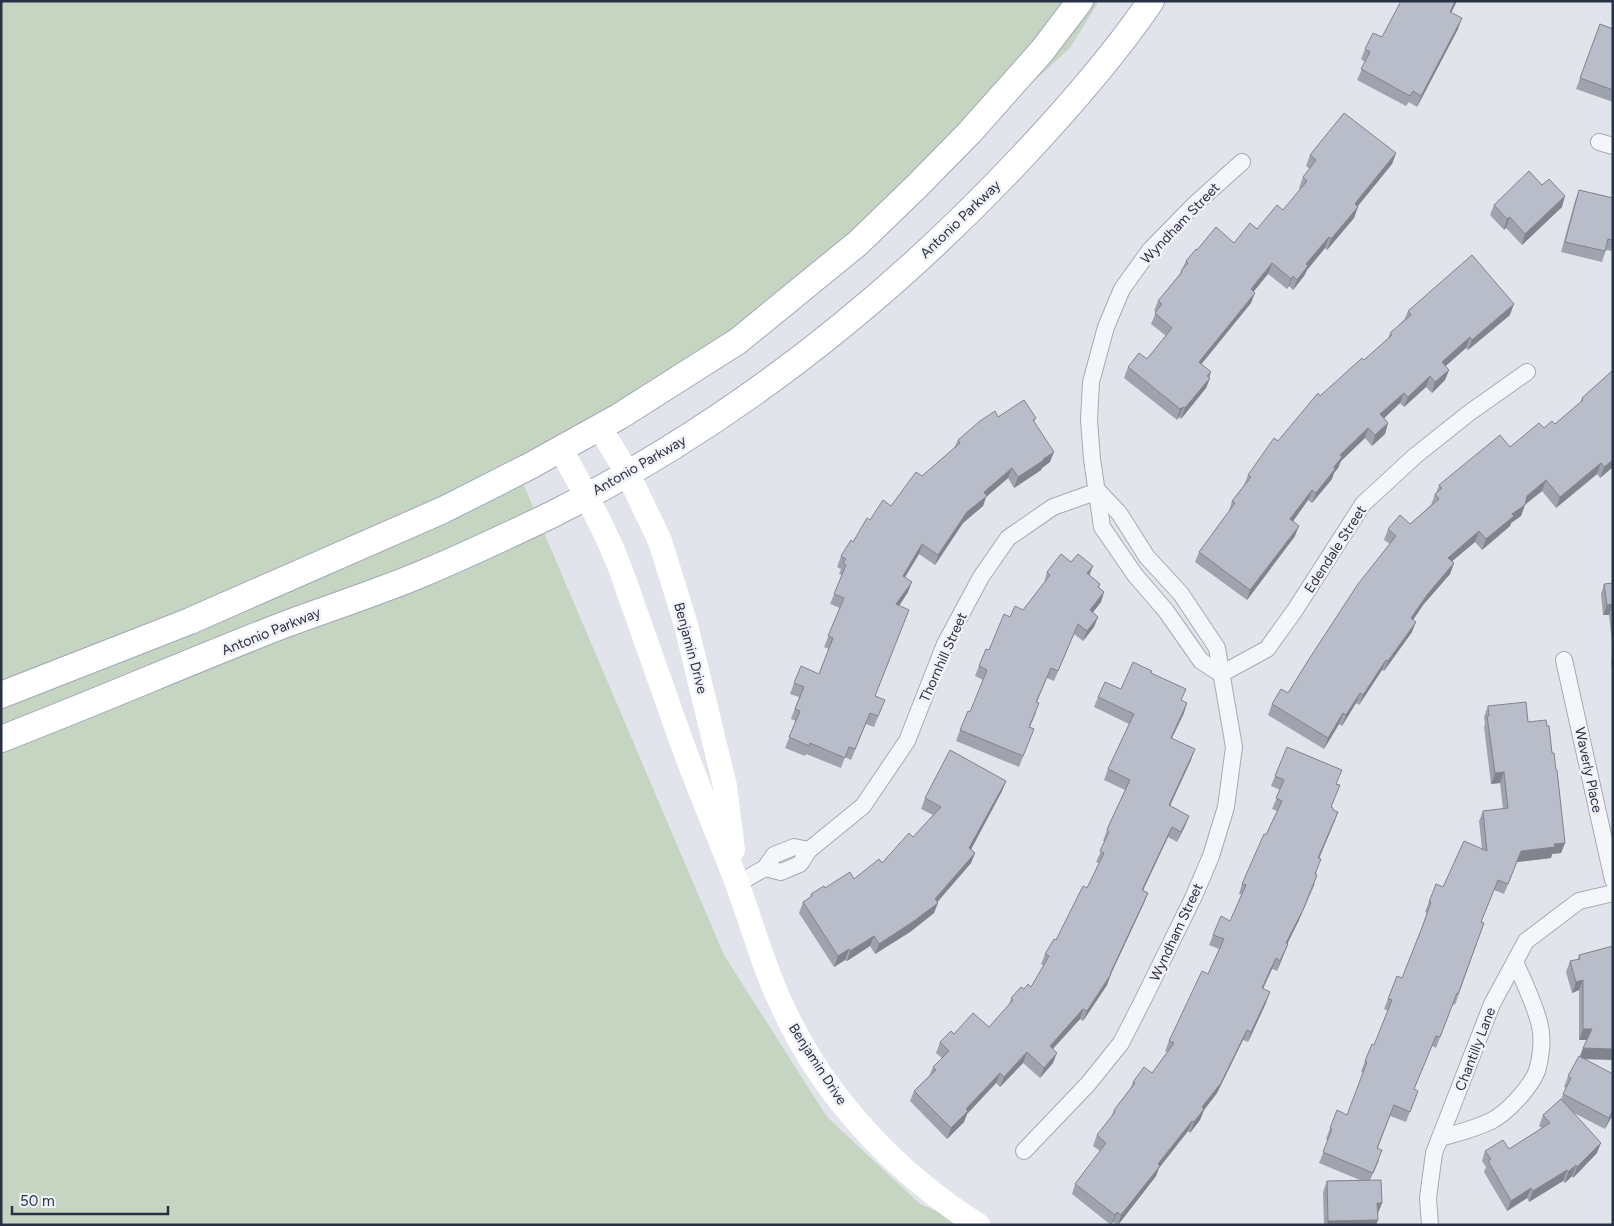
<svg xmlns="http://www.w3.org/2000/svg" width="1614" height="1226" font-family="Figtree,sans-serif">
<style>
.green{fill:#c5d5c2}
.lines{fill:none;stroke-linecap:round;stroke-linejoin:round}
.street-casing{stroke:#a6aab6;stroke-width:18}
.primary-casing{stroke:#a0a7b7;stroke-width:28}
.street{stroke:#f4f6f9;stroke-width:16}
.secondary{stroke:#fff;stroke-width:24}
.primary{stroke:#fff;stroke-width:26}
.wall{fill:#9ea3ad}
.shaded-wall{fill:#81848d}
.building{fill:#b8bdc9;stroke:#81848d}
.labels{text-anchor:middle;stroke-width:5;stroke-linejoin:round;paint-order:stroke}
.street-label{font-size:14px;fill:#283044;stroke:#f1f3f8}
</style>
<rect width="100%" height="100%" fill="#e1e4eb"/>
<polygon class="green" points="1,1 1099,1 1070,48 746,347 516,467 724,955 827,1117 920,1204 969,1225 1,1225"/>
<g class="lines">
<g class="street-casing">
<g id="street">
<polyline points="1599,142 1613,146"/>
<polyline points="1564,660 1613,880"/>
<polyline points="1221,674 1201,661 1166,611 1135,575 1102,527 1092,459 1089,420 1091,382 1106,327 1122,289 1150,250 1194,205 1242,162"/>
<polyline points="1221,674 1267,649 1295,610 1363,504 1415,456 1469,413 1527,372"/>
<polyline points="765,868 781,872 800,864 809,850 863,806 907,741 945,644 981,577 1008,538 1053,507 1098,491"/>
<polyline points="737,884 765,868 774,855 794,847 809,850"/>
<path d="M1440 1138C1457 1133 1475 1129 1491 1121 1507 1113 1530 1088 1537 1071 1541 1058 1543 1039 1540 1026 1535 1004 1524 982 1515 962"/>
<polyline points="1024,1151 1088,1084 1121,1043 1144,998 1194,896 1211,856 1226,807 1234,747 1217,648 1181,594 1147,557 1119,513 1098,491"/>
<polyline points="1430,1225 1428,1198 1434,1153 1492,1004 1526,941 1579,901 1613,893"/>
</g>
</g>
<g class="primary-casing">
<g id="primary">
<polyline points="1,695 190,621 443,510 530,466 620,416 738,341 858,243 917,186 970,132 1042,51 1080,1"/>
<path d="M1 739C97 702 191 661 286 624 332 607 379 592 424 573 467 555 509 535 551 515 728 426 886 302 1022 157 1068 108 1113 57 1151 1"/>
</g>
</g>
<use href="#street" class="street"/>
<g class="secondary">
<polyline points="600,428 628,474 660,541 686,625 725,786 733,850"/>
<path d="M561 449C580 485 601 520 616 558 624 576 629 595 636 613 650 653 664 693 678 732 695 780 715 827 734 875 751 920 763 967 784 1010 825 1098 896 1173 978 1225"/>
</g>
<use href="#primary" class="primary"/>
</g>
<g class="wall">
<polygon points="1457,1 1451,13 1458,29 1417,107 1409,102 1406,106 1357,80 1365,62 1361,59 1365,49 1382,37"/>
<polygon points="1600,24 1613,29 1613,102 1576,89"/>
<polygon points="1396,153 1392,164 1357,207 1354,218 1327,250 1325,248 1307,270 1304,276 1293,290 1289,286 1287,289 1268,274 1253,291 1251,303 1201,364 1211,372 1209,377 1210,378 1206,388 1181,419 1179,417 1177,420 1124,378 1128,367 1147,359 1166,336 1151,324 1156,312 1154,311 1158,301 1179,275 1186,261 1197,250 1234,243 1257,229 1283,210 1301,189 1299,188 1303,177 1310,169 1306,166 1310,155"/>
<polygon points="1579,190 1613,198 1613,251 1606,250 1602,262 1561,252 1575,201"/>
<polygon points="1494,205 1562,207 1522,245 1506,228 1504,230 1490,215"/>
<polygon points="1408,311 1510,315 1468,350 1466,348 1445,366 1449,370 1445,380 1432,393 1426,387 1404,407 1400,403 1384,418 1388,423 1385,434 1372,446 1365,438 1341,461 1338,468 1334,473 1332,479 1312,503 1308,500 1293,521 1295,536 1247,600 1195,562 1199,552 1229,511 1232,501 1244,485 1248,475 1278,441 1320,396 1364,360 1388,339 1390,333 1404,320"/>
<polygon points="1613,370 1613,467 1600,478 1597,474 1556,508 1542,491 1525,505 1521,516 1511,523 1510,526 1482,550 1475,542 1452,561 1454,563 1450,574 1423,605 1413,620 1412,632 1384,671 1382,670 1359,705 1356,703 1342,726 1339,724 1324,749 1268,715 1272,704 1288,693 1390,544 1384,540 1388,529 1410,524 1431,505 1435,494 1436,493 1439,485 1510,447 1544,428 1555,424 1580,403 1582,398"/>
<polygon points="998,417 1036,418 1034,422 1050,462 1042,468 1041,470 1014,488 1008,478 986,497 983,506 963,523 935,565 919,554 905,577 908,592 899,606 875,696 881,710 874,727 866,724 851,760 845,757 841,768 806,754 805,756 785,748 796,721 791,719 799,697 790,694 794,683 819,674 829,649 824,647 840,608 830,604 842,575 839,574 841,569 837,567 841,556 870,520 891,506 922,476 954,448 958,440"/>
<polygon points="1071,562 1100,584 1099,588 1104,592 1101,602 1093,612 1094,627 1083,641 1074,634 1054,681 1047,678 1037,702 1036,713 1030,727 1034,729 1019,767 956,741 960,730 970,712 983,680 975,676 979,666 1010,617 1023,610 1044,583 1047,572"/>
<polygon points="1613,583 1613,652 1609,615 1603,615 1601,594 1604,584"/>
<polygon points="1613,655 1613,680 1611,661"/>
<polygon points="1151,673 1182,700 1184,713 1172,738 1191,760 1170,806 1189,816 1185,826 1177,842 1168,837 1143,890 1148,893 1144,903 1111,974 1107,985 1083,1021 1080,1019 1053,1049 1053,1063 1040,1078 1023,1063 1000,1087 996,1083 967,1114 964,1122 947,1139 910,1101 914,1091 929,1076 933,1067 942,1058 936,1053 940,1042 954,1034 989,1027 1009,1005 1011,998 1024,989 1031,987 1044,966 1041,964 1045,954 1056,940 1087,888 1099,863 1096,862 1105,842 1103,841 1109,825 1125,790 1104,780 1108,769 1129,724 1094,707 1098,697 1121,689"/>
<polygon points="1488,706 1528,722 1552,753 1565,843 1561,853 1552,854 1551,858 1517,862 1504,894 1494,890 1481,922 1484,923 1455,1005 1453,1004 1436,1048 1432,1046 1414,1089 1418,1091 1406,1122 1390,1116 1378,1148 1379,1161 1370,1180 1382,1203 1378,1213 1376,1225 1324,1225 1323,1192 1327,1181 1360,1180 1319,1163 1328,1140 1326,1139 1330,1128 1347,1115 1363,1073 1361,1072 1365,1061 1374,1045 1388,1011 1384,1009 1397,976 1402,978 1421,930 1427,913 1425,912 1436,884 1443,887 1482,849 1479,821 1483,811 1503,809 1500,783 1491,784 1484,727 1485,723 1484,717"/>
<polygon points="1275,776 1337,784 1331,807 1333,810 1338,812 1319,858 1314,886 1299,920 1287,943 1288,944 1284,954 1277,971 1272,969 1263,989 1266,1003 1248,1042 1243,1040 1217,1093 1204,1110 1200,1120 1190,1133 1188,1131 1159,1168 1156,1176 1118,1225 1117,1225 1113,1222 1111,1225 1072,1194 1075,1184 1100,1151 1093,1146 1097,1135 1111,1117 1114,1110 1130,1089 1133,1082 1152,1073 1167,1052 1165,1051 1169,1041 1208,974 1219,949 1209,945 1213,935 1230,921 1242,895 1239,894 1242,884 1277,811 1272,809 1280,790 1271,786"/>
<polygon points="1006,781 1002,791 971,849 975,853 971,863 937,902 934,913 910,932 875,954 870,946 847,961 845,960 834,967 799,913 803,902 810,898 811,894 825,888 854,879 882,863 913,837 933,815 921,809 925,798"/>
<polygon points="1613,946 1584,1059 1613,1074 1613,1114 1605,1129 1572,1112 1597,1153 1573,1178 1572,1176 1565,1183 1563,1181 1529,1202 1527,1198 1507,1211 1484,1172 1486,1167 1482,1161 1485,1151 1509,1149 1542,1128 1539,1126 1543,1115 1561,1099 1566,1088 1564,1087 1568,1076 1580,1056 1587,1040 1579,1040 1579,990 1572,993 1566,972 1570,961 1578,959 1579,955"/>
</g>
<g class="shaded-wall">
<polygon points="1455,1 1457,1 1446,23 1450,12"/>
<polygon points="1462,18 1458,29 1417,107 1421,96"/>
<polygon points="1396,153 1392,164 1353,212 1355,204"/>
<polygon points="1565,196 1562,207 1522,245 1525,234"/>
<polygon points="1358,207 1354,218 1327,250 1331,239"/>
<polygon points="1510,217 1506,228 1504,230 1507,219"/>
<polygon points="1329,237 1325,248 1307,270 1304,276 1293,290 1297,280 1306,264"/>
<polygon points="1272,263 1268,274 1247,300 1251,289"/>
<polygon points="1293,276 1289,286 1287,289 1291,279"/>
<polygon points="1255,293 1251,303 1195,372 1199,362"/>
<polygon points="1514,304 1510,315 1468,350 1472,340"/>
<polygon points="1470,337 1466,348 1438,373 1442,362"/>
<polygon points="1449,370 1445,380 1432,393 1435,382"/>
<polygon points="1211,372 1208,380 1210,378 1206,388 1181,419 1185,408"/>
<polygon points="1430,376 1426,387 1404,407 1408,397"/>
<polygon points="1404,393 1400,403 1377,425 1380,414"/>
<polygon points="1183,407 1179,417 1177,420 1180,409"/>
<polygon points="1388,423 1385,434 1372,446 1375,435"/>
<polygon points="1368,428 1365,438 1341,461 1338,468 1334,473 1332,479 1312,503 1316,493 1334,467 1340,455"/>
<polygon points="1054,452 1050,462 1042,468 1041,470 1014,488 1018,477"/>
<polygon points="1613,460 1613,467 1600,478 1604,467"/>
<polygon points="1601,463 1597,474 1556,508 1560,497"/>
<polygon points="1012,468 1008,478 986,497 983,506 963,523 935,565 938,555 967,512 984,492"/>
<polygon points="1546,480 1542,491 1523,506 1527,496"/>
<polygon points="1312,490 1308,500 1287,530 1290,519"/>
<polygon points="1525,505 1521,516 1511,523 1510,526 1482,550 1486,539 1512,514"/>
<polygon points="1299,526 1295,536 1247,600 1250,590"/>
<polygon points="1479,531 1475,542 1444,568 1448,558"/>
<polygon points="922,544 919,554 899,587 903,576"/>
<polygon points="1454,563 1450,574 1423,605 1407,629 1411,618 1427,595"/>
<polygon points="1093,566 1089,576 1087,573"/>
<polygon points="912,582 908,592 893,615 896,604"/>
<polygon points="1104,592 1101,602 1086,621 1090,610"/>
<polygon points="1613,604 1609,615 1603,615 1607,605"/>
<polygon points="1098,617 1094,627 1083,641 1087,631"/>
<polygon points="1416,622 1412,632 1384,671 1388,661"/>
<polygon points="1386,660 1382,670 1359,705 1363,695"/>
<polygon points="1360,693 1356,703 1342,726 1346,715"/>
<polygon points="1187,703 1184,713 1167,748 1171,738"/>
<polygon points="1343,713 1339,724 1324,749 1328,738"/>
<polygon points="1195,749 1191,760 1165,816 1169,805"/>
<polygon points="1504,772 1500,783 1491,784 1495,773"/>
<polygon points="1006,781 1002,791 966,859 969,848"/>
<polygon points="1338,812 1334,823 1315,868 1318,858"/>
<polygon points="1189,816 1185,826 1177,842 1181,832"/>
<polygon points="1172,827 1168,837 1138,901 1142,890"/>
<polygon points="1565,843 1561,853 1552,854 1551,858 1517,862 1504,894 1521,851 1554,844"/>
<polygon points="975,853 971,863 934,906 938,903 934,913 910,932 875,954 879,944 935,899"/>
<polygon points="1317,875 1299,920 1283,953 1286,943"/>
<polygon points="1148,893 1144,903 1110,976 1111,974 1107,985 1083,1021 1087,1011 1110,974"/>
<polygon points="874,936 870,946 847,961 850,951"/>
<polygon points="1288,944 1284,954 1277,971 1280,961"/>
<polygon points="849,949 845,960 834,967 838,956"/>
<polygon points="1276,958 1272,969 1258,999 1262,988"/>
<polygon points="1583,980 1579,990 1572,993 1576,982"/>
<polygon points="1270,992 1266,1003 1248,1042 1251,1032"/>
<polygon points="1083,1009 1080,1019 1046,1056 1050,1046"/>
<polygon points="1583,1029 1592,1029 1589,1040 1579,1040"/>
<polygon points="1247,1030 1243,1040 1217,1093 1204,1110 1200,1120 1190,1133 1194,1122 1202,1107"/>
<polygon points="1583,1048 1613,1049 1613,1060 1579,1059"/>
<polygon points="1027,1052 1023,1063 1000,1087 1004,1077"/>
<polygon points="1057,1053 1053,1063 1040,1078 1044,1068"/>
<polygon points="1000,1073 996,1083 967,1114 964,1122 947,1139 951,1128 966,1109"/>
<polygon points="1613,1111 1613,1114 1605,1129 1609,1118"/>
<polygon points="1192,1121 1188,1131 1159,1168 1156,1176 1118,1225 1121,1215 1158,1164"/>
<polygon points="1601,1143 1597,1153 1573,1178 1577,1167"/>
<polygon points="1576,1165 1572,1176 1565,1183 1568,1172"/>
<polygon points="1567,1170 1563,1181 1529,1202 1533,1191"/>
<polygon points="1531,1188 1527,1198 1507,1211 1511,1201"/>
<polygon points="1377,1203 1382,1203 1378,1213"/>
<polygon points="1117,1212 1113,1222 1111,1225 1115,1215"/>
<polygon points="1378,1220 1376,1225 1327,1225 1328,1221"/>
</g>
<g class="building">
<polygon points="1401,1 1455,1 1450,12 1462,18 1421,96 1413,91 1410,96 1361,69 1370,52 1365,49 1373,33 1382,37"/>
<polygon points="1600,24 1613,29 1613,90 1580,78"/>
<polygon points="1344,113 1396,153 1357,201 1355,204 1358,207 1331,239 1329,237 1306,264 1308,266 1297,280 1293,276 1291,279 1272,263 1251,289 1255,293 1199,362 1211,372 1207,376 1210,378 1185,408 1183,407 1180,409 1128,367 1139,353 1147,359 1172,328 1155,313 1162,304 1158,301 1182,272 1181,271 1188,263 1186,261 1196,249 1197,250 1216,227 1234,243 1250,223 1257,229 1277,205 1283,210 1307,181 1303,177 1316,160 1310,155"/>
<polygon points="1529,171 1542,185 1549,179 1565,196 1525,234 1510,217 1507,219 1494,205"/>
<polygon points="1579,190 1613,198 1613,240 1608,239 1605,251 1565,242"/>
<polygon points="1472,255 1514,304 1472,340 1470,337 1442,362 1449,370 1435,382 1430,376 1408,397 1404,393 1380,414 1388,423 1375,435 1368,428 1340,455 1342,457 1334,467 1335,469 1316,493 1312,490 1290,519 1299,526 1250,590 1199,552 1235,503 1232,501 1251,477 1248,475 1274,438 1278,441 1318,393 1320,396 1362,358 1364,360 1392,335 1390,333 1411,315 1408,311"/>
<polygon points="1613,370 1613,460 1604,467 1601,463 1560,497 1546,480 1527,496 1525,505 1512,514 1514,516 1486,539 1479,531 1448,558 1454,563 1427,595 1411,618 1416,622 1388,661 1386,660 1363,695 1360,693 1346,715 1343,713 1328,738 1272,704 1281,689 1288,693 1309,659 1358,584 1396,536 1388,529 1400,515 1410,524 1439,499 1435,494 1442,488 1439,485 1500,435 1510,447 1539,423 1544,428 1552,421 1555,424 1583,400 1582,398"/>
<polygon points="1024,400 1036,418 1033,420 1054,452 1043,459 1044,460 1018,477 1012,468 984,492 987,496 967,512 938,555 922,544 903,576 912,582 896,604 909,610 875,696 885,700 878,716 870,713 855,749 849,747 845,758 810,743 809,746 789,737 800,711 795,709 804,687 794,683 801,666 819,674 833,638 828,636 844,598 834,594 846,565 843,563 846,559 841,556 851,540 853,542 867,518 870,520 883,500 891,506 916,472 922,476 960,443 958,440 980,421 995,411 998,417"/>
<polygon points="1061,554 1071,562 1078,554 1093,566 1087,573 1100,584 1098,587 1104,592 1090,610 1098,617 1087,631 1078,624 1058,671 1051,668 1036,702 1039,703 1029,727 1034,729 1023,756 960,730 968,711 970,712 987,670 979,666 986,649 989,650 1004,614 1010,617 1015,606 1023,610 1050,575 1047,572"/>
<polygon points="1613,583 1613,606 1613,604 1607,605 1604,584"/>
<polygon points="1133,662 1152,671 1151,673 1186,689 1181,700 1187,703 1171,738 1195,749 1169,805 1189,816 1181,832 1172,827 1142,890 1148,893 1110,974 1111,974 1087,1011 1083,1009 1050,1046 1057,1053 1044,1068 1027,1052 1004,1077 1000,1073 966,1109 968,1111 951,1128 914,1091 936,1070 933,1067 949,1051 940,1042 951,1031 954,1034 973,1013 989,1027 1013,1000 1011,998 1021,987 1024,989 1028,984 1031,987 1049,956 1045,954 1054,939 1056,940 1083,886 1087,888 1104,853 1100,851 1109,832 1107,830 1109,825 1130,780 1108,769 1134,714 1098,697 1105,682 1121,689"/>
<polygon points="1526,702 1528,722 1546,720 1547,726 1549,726 1552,753 1554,753 1556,770 1557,770 1565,843 1554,844 1555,847 1521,851 1508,884 1498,880 1481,922 1484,923 1458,994 1457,993 1440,1037 1436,1036 1414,1089 1418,1091 1410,1112 1394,1105 1377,1148 1382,1150 1373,1173 1323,1152 1332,1129 1330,1128 1337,1110 1347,1115 1367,1062 1365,1061 1372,1044 1374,1045 1392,1000 1388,999 1397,976 1402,978 1423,925 1431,902 1429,902 1436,884 1443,887 1464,841 1487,851 1483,811 1508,808 1504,772 1495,773 1487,716 1489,716 1488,706"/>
<polygon points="1287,747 1342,770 1336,784 1340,785 1331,807 1333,808 1333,810 1338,812 1318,858 1321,859 1315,874 1317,875 1303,910 1286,943 1288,944 1280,961 1276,958 1262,988 1270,992 1251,1032 1247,1030 1221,1083 1202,1107 1204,1109 1194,1122 1192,1121 1158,1164 1160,1166 1121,1215 1117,1212 1115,1215 1075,1184 1106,1143 1097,1135 1115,1112 1114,1110 1135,1083 1133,1082 1144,1067 1152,1073 1174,1043 1169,1041 1193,990 1202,971 1208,974 1224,939 1213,935 1221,916 1230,921 1246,885 1242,884 1264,834 1266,835 1282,801 1276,798 1284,780 1275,776"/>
<polygon points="950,750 1006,781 969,848 975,853 935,899 938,903 914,921 879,944 874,936 850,951 849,949 838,956 803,902 812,896 811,894 824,886 825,888 850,872 854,879 879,859 882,863 909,833 913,837 941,807 925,798"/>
<polygon points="1613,946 1613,1049 1583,1048 1592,1029 1583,1029 1583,980 1576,982 1570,961 1580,959 1579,955"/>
<polygon points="1579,1056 1613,1074 1613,1111 1609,1118 1563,1094 1571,1078 1568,1076"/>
<polygon points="1561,1099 1601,1143 1577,1167 1576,1165 1568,1172 1567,1170 1533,1191 1531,1188 1511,1201 1488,1161 1491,1159 1485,1151 1503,1140 1509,1149 1550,1123 1543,1115"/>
<polygon points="1381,1180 1382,1203 1377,1203 1378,1220 1328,1221 1327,1181"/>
</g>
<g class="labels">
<g class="street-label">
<text transform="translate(960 219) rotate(-44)" y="5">Antonio Parkway</text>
<text transform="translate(1180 223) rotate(-46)" y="5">Wyndham Street</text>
<text transform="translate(639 465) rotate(-30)" y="5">Antonio Parkway</text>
<text transform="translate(1335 549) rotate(-57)" y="5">Edendale Street</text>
<text transform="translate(271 631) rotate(-22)" y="5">Antonio Parkway</text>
<text transform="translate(691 648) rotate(75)" y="5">Benjamin Drive</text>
<text transform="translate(943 657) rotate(-66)" y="5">Thornhill Street</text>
<text transform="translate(1589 770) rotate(78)" y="5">Waverly Place</text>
<text transform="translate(1176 932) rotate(-65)" y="5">Wyndham Street</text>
<text transform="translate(1475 1049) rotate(-69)" y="5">Chantilly Lane</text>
<text transform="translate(818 1064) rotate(57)" y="5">Benjamin Drive</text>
</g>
</g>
<rect width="1614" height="1226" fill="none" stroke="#283044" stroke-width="5"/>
<path d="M12 1206v8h156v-8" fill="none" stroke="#283044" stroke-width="2.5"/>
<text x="20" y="1206" font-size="15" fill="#283044" stroke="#f1f3f8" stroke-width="4" paint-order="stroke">50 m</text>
</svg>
